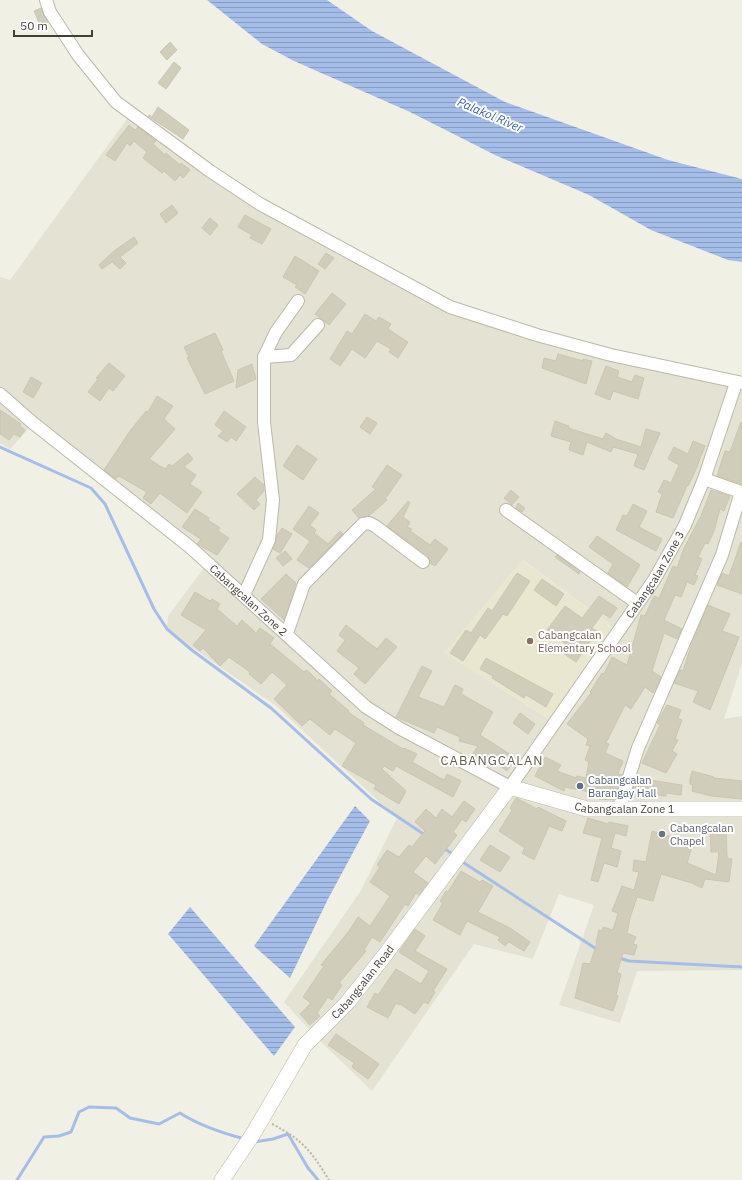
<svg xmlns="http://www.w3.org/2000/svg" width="742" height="1180" font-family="'IBM Plex Sans',sans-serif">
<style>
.residential{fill:#e4e2d3}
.education{fill:#e9e7d0}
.water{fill:url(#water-rules)}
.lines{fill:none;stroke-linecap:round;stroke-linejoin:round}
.stream{stroke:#a5bee9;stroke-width:3}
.building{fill:#d1cdbb;stroke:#cbc6af}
.minor-casing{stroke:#bbb9a8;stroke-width:14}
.tertiary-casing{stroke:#bbb9a8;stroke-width:16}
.path{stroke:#bbb79b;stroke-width:2;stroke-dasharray:2 2;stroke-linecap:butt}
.minor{stroke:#fff;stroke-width:12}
.tertiary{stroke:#fff;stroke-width:15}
.education-dot{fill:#8d6e63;stroke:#fff;stroke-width:1.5}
.service-dot{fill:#5c6f8a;stroke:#fff;stroke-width:1.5}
.worship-dot{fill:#6b7280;stroke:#fff;stroke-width:1.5}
.labels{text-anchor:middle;stroke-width:4;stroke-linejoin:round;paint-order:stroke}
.street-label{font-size:11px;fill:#424035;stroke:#fff}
.education-label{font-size:11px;fill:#785e54;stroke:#fff;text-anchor:start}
.service-label{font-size:11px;fill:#4e5e75;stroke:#fff;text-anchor:start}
.worship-label{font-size:11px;fill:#5b616d;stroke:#fff;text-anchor:start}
.water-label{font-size:12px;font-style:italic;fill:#385fa4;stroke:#fff}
.quarter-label{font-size:13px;letter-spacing:1px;fill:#64604d;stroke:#fff}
</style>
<defs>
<pattern id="water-rules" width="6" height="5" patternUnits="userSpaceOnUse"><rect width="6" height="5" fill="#a5bee9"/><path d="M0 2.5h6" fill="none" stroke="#889cbe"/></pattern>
</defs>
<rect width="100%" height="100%" fill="#f1f0e5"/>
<g class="residential">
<polygon points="129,116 258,210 451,314 544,341 732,385 682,523 651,578 615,628 523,560 445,653 550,720 507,783 369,704 0,389 0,277 10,280"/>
<polygon points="740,387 742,387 742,663 724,719 742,716 742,970 637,971 620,1023 559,1005 594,905 559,894 533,959 474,944 372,1091 317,1038 284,1002 360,892 397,818 275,705 193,648 167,627 168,616 206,565 396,730 510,795 656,581"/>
<polygon points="0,397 31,426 10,449 0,443"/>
</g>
<polygon class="education" points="522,560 615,628 550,720 444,653"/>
<g class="water">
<polygon points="207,0 327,0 372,31 505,102 668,160 742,179 742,262 728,260 651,230 589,195 495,155 410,112 294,61 262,44"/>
<polygon points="355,806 370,821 328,899 290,978 254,946"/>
<polygon points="190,907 295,1027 274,1056 168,934"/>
</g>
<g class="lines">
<g class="stream">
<polyline points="0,447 91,488 105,504 154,609 167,629 193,651 271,708 371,799 425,835"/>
<polyline points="443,848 453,854"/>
<polyline points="461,861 598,950"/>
<polyline points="619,958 629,961 742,967"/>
<polyline points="254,1142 273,1139 288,1134 308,1168 318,1180"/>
<path d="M17 1180 44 1137 59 1136 71 1132 79 1112 89 1107 116 1108 130 1118 159 1124 180 1113C200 1126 222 1133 245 1139"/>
</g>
</g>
<g class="building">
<polygon points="41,8 48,22 40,25 34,11"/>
<polygon points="170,42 177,50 167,60 160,52"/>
<polygon points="174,62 181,68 166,89 158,83"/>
<polygon points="158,107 189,130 183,139 148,116 150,115 152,117"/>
<polygon points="129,125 135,130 138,127 156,141 153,144 165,155 166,153 180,165 181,163 190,170 183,178 180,175 175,181 164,171 162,173 143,158 147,152 134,141 130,146 127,143 115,161 106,155"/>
<polygon points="172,205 178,213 166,223 160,214"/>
<polygon points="245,215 271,229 262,244 250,238 252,235 238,227"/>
<polygon points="210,218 218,225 210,235 202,228"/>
<polygon points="134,237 138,243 120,257 126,263 120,269 112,262 102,269 99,265 114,251"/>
<polygon points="326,253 334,258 325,269 318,264"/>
<polygon points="295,256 319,271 305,294 295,287 297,285 283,277"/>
<polygon points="332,293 346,304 329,325 315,314"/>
<polygon points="365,314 376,321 379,317 391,324 388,329 408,342 398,358 389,352 391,349 377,341 365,358 352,349 340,366 330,359 347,331 352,334"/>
<polygon points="215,333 223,350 221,351 234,381 205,394 187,358 189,357 184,347"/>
<polygon points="558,354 583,361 583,359 592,361 586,384 542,368 544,358 556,361"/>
<polygon points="109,363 125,376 113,391 109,388 100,401 88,392 98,379 96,378"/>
<polygon points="252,364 256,379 236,388 238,370"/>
<polygon points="606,366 619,371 617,377 632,382 635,375 644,378 638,399 613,391 610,400 595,394"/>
<polygon points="31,377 42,383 33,398 23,392"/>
<polygon points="157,396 173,406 164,419 175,429 149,459 165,469 169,464 172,466 188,453 193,459 184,467 196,475 190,484 202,492 187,513 160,493 151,504 143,498 147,492 119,476 116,479 104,470 130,431 146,411 148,412"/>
<polygon points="0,410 21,424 20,426 25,430 20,437 14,434 9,440 0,434"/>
<polygon points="224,411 246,427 236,441 231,437 227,442 218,436 223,431 215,425"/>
<polygon points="367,417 377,423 370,434 360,427"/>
<polygon points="555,421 569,426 568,428 603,439 606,433 616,439 641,447 646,429 660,433 644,470 634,466 638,454 613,447 611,452 587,442 583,455 569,450 571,442 551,436"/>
<polygon points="741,422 742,423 742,484 717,476 725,451 730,452"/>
<polygon points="693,441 705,446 694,474 688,486 687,486 673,518 656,512 662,494 658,492 664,480 671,483 679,465 668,459 674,447 688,454"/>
<polygon points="297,445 317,459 303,480 283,466"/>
<polygon points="387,465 402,475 385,499 387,500 369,516 359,518 352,510 376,489 372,487"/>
<polygon points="255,477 264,485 264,491 256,500 260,504 254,510 237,494"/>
<polygon points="511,490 519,497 512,505 504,498"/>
<polygon points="711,490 730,496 724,511 720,509 714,531 708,544 705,543 698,557 702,559 695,575 698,576 694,585 687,582 681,597 675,595 664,620 682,629 677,639 664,633 652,671 661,677 656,688 653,693 645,687 631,709 625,705 606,743 609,744 605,753 623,761 618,774 622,775 614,800 599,799 600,794 565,787 564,791 535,776 545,757 561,765 557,771 576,778 577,776 586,778 589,762 585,760 590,746 586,745 588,739 567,724 591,693 590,692 602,673 604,674 612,657 627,665 641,615 645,616 654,596 659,598 673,566 677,568 684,548 701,516"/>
<polygon points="408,501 410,503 403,517 410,522 407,527 412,529 410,531 430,545 435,539 448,549 435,566 430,563 428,556 387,526"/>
<polygon points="518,503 525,508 522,512 516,508"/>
<polygon points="633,504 647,511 639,527 662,539 656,551 616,530 623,515 627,516"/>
<polygon points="309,506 319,513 310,525 316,530 314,533 328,544 340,531 343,534 309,568 297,560 310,541 293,529"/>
<polygon points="195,509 209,518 208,520 220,528 218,531 229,538 217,555 199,545 197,544 201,539 182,527"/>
<polygon points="282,528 292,534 280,553 273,549 277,535"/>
<polygon points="597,536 640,565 627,587 608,573 613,564 589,547"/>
<polygon points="741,542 742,543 742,594 717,585 722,573 729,576"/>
<polygon points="285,551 292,559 283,566 276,558"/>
<polygon points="557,555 580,572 579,574 555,557"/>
<polygon points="517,573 530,581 507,616 503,614 485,639 480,635 463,661 450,653 466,630 471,633 488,608 492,611"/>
<polygon points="286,574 296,583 284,620 261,599"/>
<polygon points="542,579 564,594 556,606 534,590"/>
<polygon points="195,592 210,601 212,599 220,604 217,609 237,626 242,620 256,633 260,628 274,638 270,644 304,672 307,670 318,681 319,679 332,691 329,694 349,711 348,712 364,723 363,725 403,749 404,748 417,754 412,762 444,780 447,774 461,781 453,797 396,766 393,771 384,766 382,769 406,791 399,804 374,789 376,785 342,766 356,743 335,729 330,735 310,719 302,726 274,699 287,685 272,672 261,684 249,674 250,672 229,657 220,666 203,648 200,651 193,645 206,630 181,615"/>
<polygon points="599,596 617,608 610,618 603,613 592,628 597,631 576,662 560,651 565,643 547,630 565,606 582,618"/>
<polygon points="708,605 730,614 722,631 739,637 710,710 693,702 698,691 674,683 680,670 683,671 691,646"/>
<polygon points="346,625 377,649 386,638 397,647 365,684 354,674 359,668 337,651 345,640 339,635"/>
<polygon points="486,658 553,694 546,707 526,695 524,698 492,678 493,676 480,669"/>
<polygon points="422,666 432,671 418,697 444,707 455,685 463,689 461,694 493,712 480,735 516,758 507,771 491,760 488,765 472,755 478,746 459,741 460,737 437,727 434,733 396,717"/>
<polygon points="667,705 681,710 678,718 682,720 675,739 678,740 672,751 677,754 666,773 642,763 660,725 657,723"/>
<polygon points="520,713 535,724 528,734 513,723"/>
<polygon points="692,771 714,777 714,778 742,781 742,799 711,796 692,791 693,785 690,784 690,779"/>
<polygon points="636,778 682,785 681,795 666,793 666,796 642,794 642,797 631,795"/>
<polygon points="516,798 537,809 538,807 566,821 562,831 549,826 534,860 522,853 525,848 499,831 512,810 510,808"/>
<polygon points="464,801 475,809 466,822 462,819 453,832 457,835 435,864 426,856 413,872 428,883 419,895 416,893 408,906 405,904 380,942 372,937 364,950 366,951 339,983 342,985 332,1000 328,997 317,1013 320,1016 310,1025 300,1014 311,1003 303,997 324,966 321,965 349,931 358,917 370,926 390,896 370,882 380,867 377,865 387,850 399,857 409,845 412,847 425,831 415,822 426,809 436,818 442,809 452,817"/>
<polygon points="588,818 608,824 609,822 628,826 626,836 615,833 611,848 621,851 617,867 604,863 598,882 591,880 602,838 583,833"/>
<polygon points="710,828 726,828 727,858 732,859 729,882 705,879 702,888 692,883 661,874 653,901 637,897 630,918 627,933 636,937 633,944 637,945 634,955 623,953 617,973 621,974 616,995 618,996 613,1011 575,998 583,963 590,964 597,943 596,943 599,930 602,931 603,927 613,930 618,913 612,911 622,886 634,890 639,872 633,871 634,860 646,862 652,831 693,843 687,863 716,875 719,852 711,852"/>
<polygon points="490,845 510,857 500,872 480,860"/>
<polygon points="461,871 480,882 482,880 493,886 478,912 510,928 530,942 524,951 509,942 505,946 498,940 500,937 467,921 460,935 433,920 443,903 440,901 446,891 448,892"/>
<polygon points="415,929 425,936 415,951 447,969 433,991 435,992 428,1004 424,1002 415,1014 400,1004 399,1005 396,1003 388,1018 367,1007 375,993 378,995 396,969 421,984 429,971 399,952"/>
<polygon points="336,1034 379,1064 368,1079 352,1067 354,1063 328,1045"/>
</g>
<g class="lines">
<g class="minor-casing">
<g id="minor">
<polyline points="46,0 50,12 78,55 116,102 210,171 260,204 450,307 537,335 611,355 742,383"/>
<polyline points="264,357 276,332 298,301"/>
<path id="s1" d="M0 394 33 423 190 547 366 707 399 728 510 787 654 580 685 525 704 479 736 383"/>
<polyline points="506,510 637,603"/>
<polyline points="244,595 269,540 273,500 264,422 264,357 291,355 318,325"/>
<polyline points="287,633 304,584 363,524 369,523 375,526 423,562"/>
<polyline points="619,809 638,748 722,555 741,492 704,479"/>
</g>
</g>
<g class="tertiary-casing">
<g id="tertiary">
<path id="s2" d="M222 1180 253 1134 305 1045 347 1003 385 955 510 787 587 809H742"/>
</g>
</g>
<path class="path" d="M272 1124C303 1140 311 1151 329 1180"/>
<use href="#minor" class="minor"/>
<use href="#tertiary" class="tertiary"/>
</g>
<circle class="education-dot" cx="530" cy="641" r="4"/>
<circle class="service-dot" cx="580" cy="786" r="4"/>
<circle class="worship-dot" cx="662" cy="834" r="4"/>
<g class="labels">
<g class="street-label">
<text dy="4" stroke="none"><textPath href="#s1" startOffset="904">Cabangcalan Zone 3</textPath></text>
<text dy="4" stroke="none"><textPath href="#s1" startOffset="323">Cabangcalan Zone 2</textPath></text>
<text dy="4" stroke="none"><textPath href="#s2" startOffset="606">Cabangcalan Zone 1</textPath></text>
<text dy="4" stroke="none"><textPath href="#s2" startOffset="244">Cabangcalan Road</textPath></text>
</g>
<g class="education-label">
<text x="538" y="639">Cabangcalan<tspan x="538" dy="13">Elementary School</tspan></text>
</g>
<g class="service-label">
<text x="588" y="784">Cabangcalan<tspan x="588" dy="13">Barangay Hall</tspan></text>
</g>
<g class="worship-label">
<text x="670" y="832">Cabangcalan<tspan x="670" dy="13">Chapel</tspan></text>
</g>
<g class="water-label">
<text transform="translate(490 115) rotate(23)" y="4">Palakol River</text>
</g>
<g class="quarter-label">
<text x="492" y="765">CABANGCALAN</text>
</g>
</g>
<path d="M14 30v6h78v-6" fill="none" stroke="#424035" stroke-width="2"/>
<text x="20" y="30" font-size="12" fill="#424035" stroke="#ffffff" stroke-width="3" paint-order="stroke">50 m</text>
</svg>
